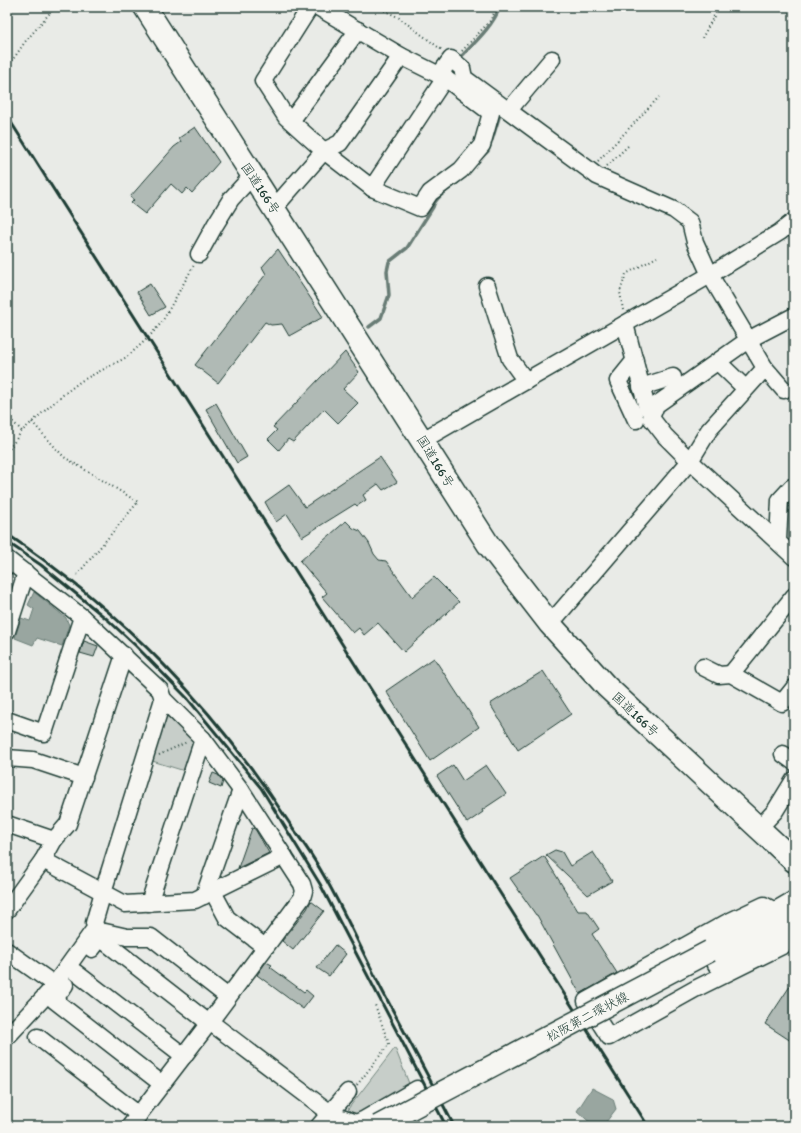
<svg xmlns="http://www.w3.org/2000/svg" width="801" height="1133" font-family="Itim,'Klee One',sans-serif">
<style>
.green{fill:#c7cec9;stroke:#73867e}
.water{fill:#99a6a0;stroke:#687c75}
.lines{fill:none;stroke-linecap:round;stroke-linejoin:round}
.stream{stroke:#687c75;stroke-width:3.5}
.building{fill:#b0bab5;stroke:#1f3d34}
.minor-casing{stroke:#1f3d34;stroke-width:19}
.major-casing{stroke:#1f3d34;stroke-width:24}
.highway-casing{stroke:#1f3d34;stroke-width:25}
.path{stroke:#1f3d34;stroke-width:2;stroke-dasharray:1 3;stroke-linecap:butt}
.minor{stroke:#f6f6f2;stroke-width:16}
.major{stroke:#f6f6f2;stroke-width:21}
.highway{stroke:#f6f6f2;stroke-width:22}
.rail{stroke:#1f3d34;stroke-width:3}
.major-bridge-casing{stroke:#1f3d34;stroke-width:24;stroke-linecap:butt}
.major-bridge{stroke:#f6f6f2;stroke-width:21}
.labels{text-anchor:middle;stroke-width:3;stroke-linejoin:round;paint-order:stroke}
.street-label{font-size:13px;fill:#1f3d34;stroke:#f6f6f2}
</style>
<rect width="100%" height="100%" fill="#e9ebe7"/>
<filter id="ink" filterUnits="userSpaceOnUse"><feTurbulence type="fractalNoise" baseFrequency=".025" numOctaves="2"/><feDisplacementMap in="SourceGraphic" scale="8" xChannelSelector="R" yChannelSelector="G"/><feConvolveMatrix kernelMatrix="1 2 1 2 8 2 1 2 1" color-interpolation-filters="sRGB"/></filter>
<g filter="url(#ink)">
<g class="green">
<polygon points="164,714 194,738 188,772 149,760"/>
<polygon points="395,1048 410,1086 356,1117 348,1109"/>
</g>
<g class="water">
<polygon points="34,592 66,618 69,625 62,646 37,638 33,645 15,638 21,618 30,621 34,609 28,605"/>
<polygon points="592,1088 613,1099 616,1109 603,1126 594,1126 577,1111"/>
</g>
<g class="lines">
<g class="stream">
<path d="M460 58C475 42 492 27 500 7"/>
<polyline points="492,140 501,111"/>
<polyline points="481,158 488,151 490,146"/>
<path d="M369 327 381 318 389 295 387 271 389 262 407 248 433 207C436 195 454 187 463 177"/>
</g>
</g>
<g class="building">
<polygon points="195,127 219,162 192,193 187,188 182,194 171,184 145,214 131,203 134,200 130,197 174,147 181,142 179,138"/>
<polygon points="278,249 323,317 289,336 282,324 271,325 265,322 218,383 195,365 266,274 262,267"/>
<polygon points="150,284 165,307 151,315 137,292"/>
<polygon points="345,352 359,372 343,389 358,403 338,423 324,409 293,442 288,439 279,450 268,439 277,430 273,427"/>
<polygon points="216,403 247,457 237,463 206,409"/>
<polygon points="380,457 397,482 383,490 378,484 363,495 366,500 357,506 355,504 302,537 287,514 276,522 265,502 289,485 305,507"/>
<polygon points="346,521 353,528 360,531 369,543 374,554 379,560 386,561 412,597 434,577 459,602 404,652 378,623 364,635 359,628 353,633 322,597 327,593 300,561"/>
<polygon points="84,641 98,646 94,657 80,653"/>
<polygon points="434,658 479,727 430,761 386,691"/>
<polygon points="543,671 571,714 518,750 490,704"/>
<polygon points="453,765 463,781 486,765 506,794 482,810 483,812 467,823 437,776"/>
<polygon points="213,773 218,775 223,781 221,788 209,783"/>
<polygon points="252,828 255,829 269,853 238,868"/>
<polygon points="555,850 562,852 570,866 593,852 612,881 588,895 546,855"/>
<polygon points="544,856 578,911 587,911 599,929 592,934 617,973 580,994 537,915 536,915 510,878"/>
<polygon points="311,901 324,911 293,950 282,941 307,909"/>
<polygon points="335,945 346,954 329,976 317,968"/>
<polygon points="266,962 272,965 270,967 304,992 306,990 313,996 303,1009 257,975"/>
<polygon points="794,980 794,1043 765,1024"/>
</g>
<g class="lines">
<g class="minor-casing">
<g id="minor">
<polyline points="310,7 263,81 286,117 324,151 372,188 420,208 430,193 461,170 482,145 491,113 445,78 401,56 318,7"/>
<polyline points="445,78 442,71 451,59 462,68 464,78 588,169 597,176 674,210 690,222 695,242 710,275 765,368 709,430 690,461 550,624"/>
<polyline points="509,110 552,59"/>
<polyline points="291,121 358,30"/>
<polyline points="372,188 445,78"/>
<polyline points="274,208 324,151 340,143 401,56"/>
<polyline points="199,254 215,225 231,199 252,176"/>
<polyline points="487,286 510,359 526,381"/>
<polyline points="794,316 748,340 656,405 651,418 665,436 690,461 794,557"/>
<polyline points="625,324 647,408"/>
<polyline points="635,360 618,381 636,420"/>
<polyline points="718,362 745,388"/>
<polyline points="765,368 784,390"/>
<polyline points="641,387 673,377"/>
<polyline points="423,440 710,275 780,232 794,221"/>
<polyline points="778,541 780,500 792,487"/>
<polyline points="7,559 82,617 160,690 163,699 203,739 241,790 302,884 304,891 302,898 209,1023 130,1126"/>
<polyline points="7,631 26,573"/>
<polyline points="703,667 719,675 731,674 782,703 794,688"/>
<polyline points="731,674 794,596"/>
<polyline points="7,720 44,733 82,617"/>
<polyline points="783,754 794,762"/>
<polyline points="7,758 33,760 84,777"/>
<polyline points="7,824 54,840"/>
<polyline points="759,828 775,811 794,780"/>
<polyline points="43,860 125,904 195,900 284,856"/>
<polyline points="213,892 227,918 265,947"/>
<polyline points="204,896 241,790"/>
<polyline points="149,903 203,739"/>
<polyline points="7,910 43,860 54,840 68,824 124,655"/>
<polyline points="777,912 764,905 726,923 586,1001 609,1037 695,989 784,945 791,926"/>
<polyline points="100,938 209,1023"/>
<polyline points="92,949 105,932 127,937 151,937 228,997"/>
<polyline points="7,951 48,980 53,986"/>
<polyline points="75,972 184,1056"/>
<polyline points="65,985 54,1000 162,1084"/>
<polyline points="210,1022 333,1115 356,1123"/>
<polyline points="7,1037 50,991 96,927 94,923 103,892 163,699"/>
<polyline points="38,1037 139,1115"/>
<polyline points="319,1126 348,1092"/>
<polyline points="350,1126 365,1119 417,1089"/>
</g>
</g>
<g class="major-casing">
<g id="major">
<polyline points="710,951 794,902"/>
<polyline points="718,963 794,924"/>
</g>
</g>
<g class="highway-casing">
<polyline id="highway" points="145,7 488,544 550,624 606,686 794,861"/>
</g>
<g class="path">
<polyline points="377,7 398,17 442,50"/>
<polyline points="702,38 719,7"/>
<polyline points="462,51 490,21 497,7"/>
<polyline points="7,68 25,42 55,7"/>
<polyline points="598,161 659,97"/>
<polyline points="607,166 629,145"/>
<polyline points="623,310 620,292 626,274 657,257"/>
<polyline points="7,416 22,431"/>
<polyline points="32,422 64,457 138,502 77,575"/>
<polyline points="7,452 22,431 59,398 81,381 127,357 148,338 162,322 194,265"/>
<polyline points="159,755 187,742"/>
<polyline points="357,1085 389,1044 375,1005"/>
</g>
<use href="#minor" class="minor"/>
<use href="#major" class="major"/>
<use href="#highway" class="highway"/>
<g class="rail">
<path d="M7 116C220 453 435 789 648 1126"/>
<path d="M7 534C123 612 214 707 290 824 303 842 316 861 327 881 347 917 364 955 383 992 407 1037 431 1081 454 1126"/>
<polyline points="7,542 41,565 108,620 136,646 187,698 261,788 320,884 446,1126"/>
</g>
<g class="major-bridge-casing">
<polyline id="major-bridge" points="378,1126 710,951"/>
</g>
<use href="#major-bridge" class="major-bridge"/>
</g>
</g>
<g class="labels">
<g class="street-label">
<text transform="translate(261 188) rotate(56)" y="5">国道166号</text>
<text transform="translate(436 461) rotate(58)" y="5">国道166号</text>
<text transform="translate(636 714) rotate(43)" y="5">国道166号</text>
<text transform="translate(587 1016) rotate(-28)" y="5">松阪第二環状線</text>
</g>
</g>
<rect width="801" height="1133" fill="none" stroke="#f6f6f2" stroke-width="24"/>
<rect x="12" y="12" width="777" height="1109" fill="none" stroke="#1f3d34" stroke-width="1.5" filter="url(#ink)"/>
</svg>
